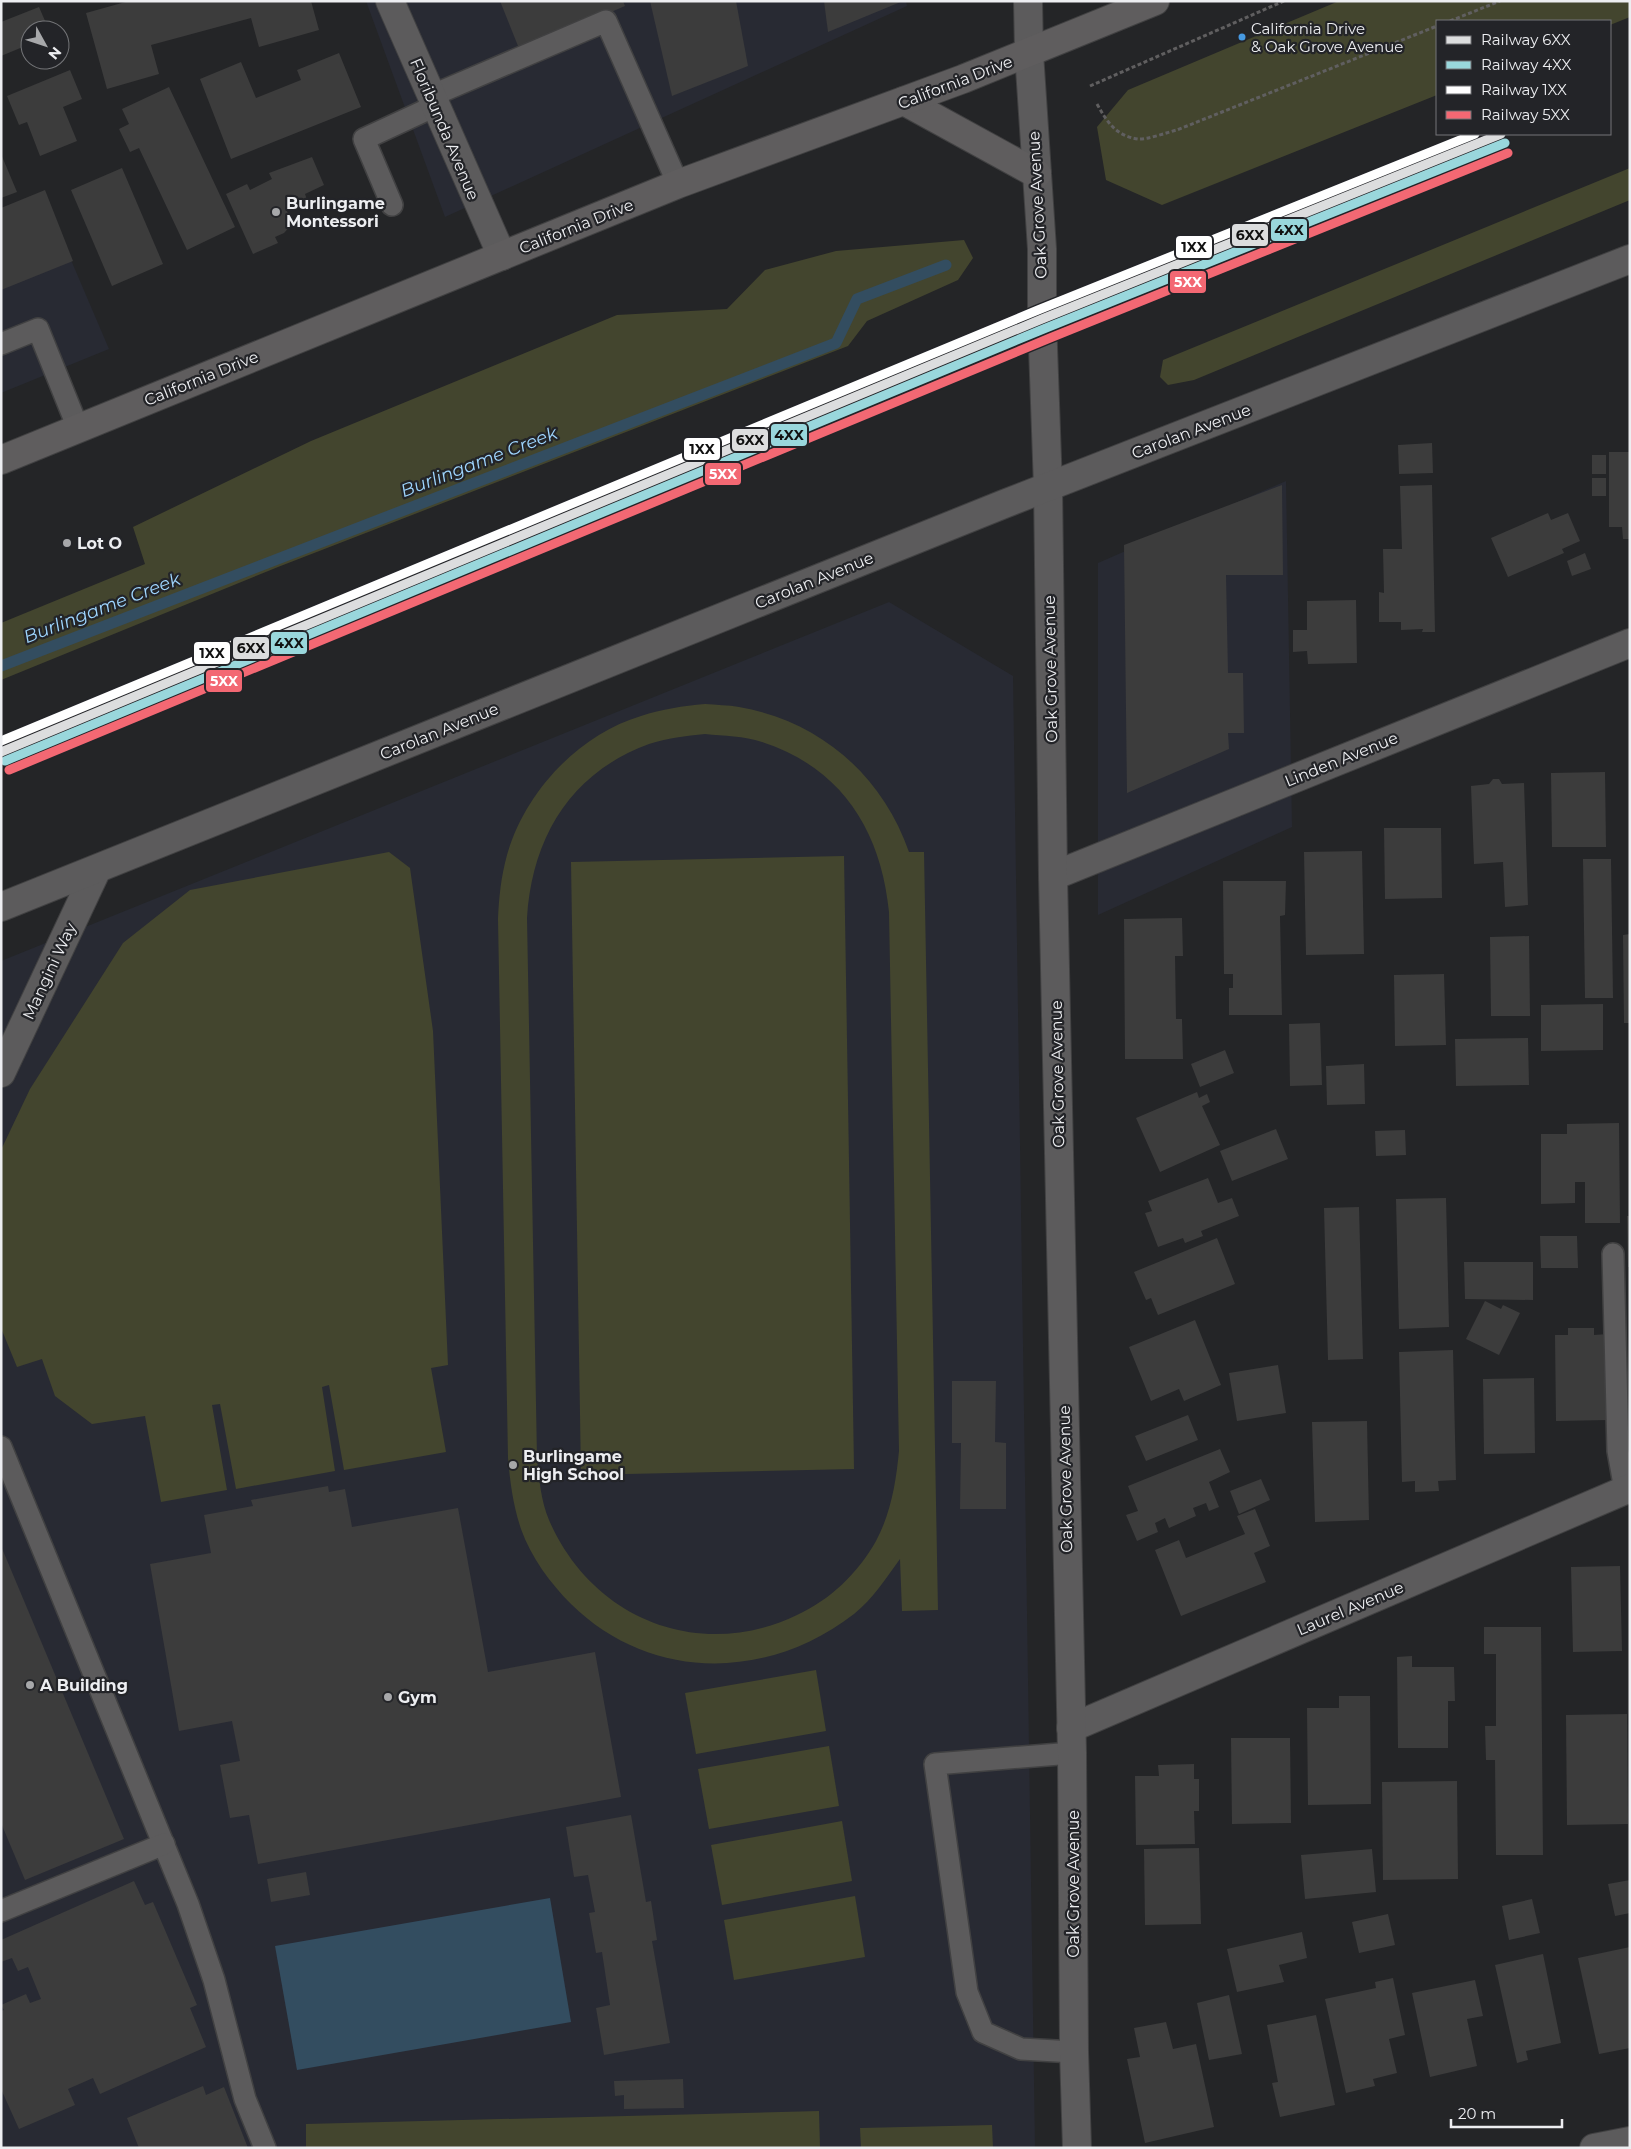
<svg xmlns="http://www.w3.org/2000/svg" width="1631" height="2149" font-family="Montserrat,sans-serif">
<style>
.built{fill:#282a33}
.green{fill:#43452e;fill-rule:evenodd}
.water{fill:#334d60}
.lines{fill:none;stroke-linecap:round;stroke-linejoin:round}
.stream{stroke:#334d60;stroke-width:11}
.building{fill:#3c3c3c}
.service-casing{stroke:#414142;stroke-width:24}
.minor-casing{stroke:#414142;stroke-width:30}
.tertiary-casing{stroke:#414142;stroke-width:30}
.secondary-casing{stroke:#414142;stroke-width:30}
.path{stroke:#605f60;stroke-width:3;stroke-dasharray:4 2.5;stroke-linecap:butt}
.service{stroke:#5c5b5c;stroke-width:21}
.minor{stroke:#5c5b5c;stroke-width:28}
.tertiary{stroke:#5c5b5c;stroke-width:28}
.secondary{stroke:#5f5d5e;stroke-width:28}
.rail-1-casing{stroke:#232428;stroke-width:12}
.rail-2-casing{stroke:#232428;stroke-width:12}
.rail-3-casing{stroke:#232428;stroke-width:12}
.rail-4-casing{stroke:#232428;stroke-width:12}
.rail-1{stroke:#dcddde;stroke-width:9}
.rail-2{stroke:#99d7dc;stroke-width:9}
.rail-3{stroke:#fff;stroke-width:9}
.rail-4{stroke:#f36873;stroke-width:9}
.bus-dot{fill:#4699e1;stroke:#232428;stroke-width:2}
.poi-dot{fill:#a7a8aa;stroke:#232428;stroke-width:2}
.labels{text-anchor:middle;stroke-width:4.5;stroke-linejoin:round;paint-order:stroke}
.bus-label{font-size:15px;fill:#edeef1;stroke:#232428;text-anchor:start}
.street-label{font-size:16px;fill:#edeef1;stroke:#232428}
.poi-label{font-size:16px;font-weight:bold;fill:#edeef1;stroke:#232428;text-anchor:start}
.water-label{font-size:18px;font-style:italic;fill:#9fd6ff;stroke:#232428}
.line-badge{stroke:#232428;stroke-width:2}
.badge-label{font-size:14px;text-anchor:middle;font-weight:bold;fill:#fff}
.pale-badge-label{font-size:14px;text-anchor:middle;font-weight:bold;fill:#111}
</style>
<rect width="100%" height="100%" fill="#242527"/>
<g class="built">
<polygon points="366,1 906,1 907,6 445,217"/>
<polygon points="42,192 109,349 1,393 1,209"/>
<polygon points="1286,481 1292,827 1098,915 1098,563"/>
<polygon points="889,602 1013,676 1035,2148 1,2148 1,961"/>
</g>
<g class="green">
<polygon points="1339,1 1630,1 1630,17 1610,25 1610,21 1437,21 1437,95 1162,205 1106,180 1097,127 1128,90"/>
<polygon points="1630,168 1630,200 1194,380 1168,385 1160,377 1163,360"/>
<polygon points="964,240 973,258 958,280 867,321 848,346 278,567 1,680 1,623 145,564 133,527 311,441 617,315 727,309 765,270 836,251"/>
<path d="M705 704C716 705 728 705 739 707 820 721 882 775 909 852H924L938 1610 902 1611 900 1559C886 1578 873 1599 854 1614 768 1681 650 1682 571 1604 550 1583 531 1557 521 1529 513 1505 510 1482 508 1458L498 919C499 897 501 877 507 855 525 792 578 735 641 716 662 709 683 706 705 704ZM705 734C724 736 744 736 762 742 842 768 881 831 889 912L899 1451C896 1482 891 1513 876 1541 858 1573 830 1600 797 1615 699 1662 592 1619 549 1520 541 1501 539 1479 537 1458L527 918C532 838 570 773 649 744 667 738 686 736 705 734Z"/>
<polygon points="389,852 410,868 433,1031 448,1365 431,1368 446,1452 344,1470 329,1385 322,1387 335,1471 236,1489 220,1404 212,1405 227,1490 161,1502 145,1416 92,1424 55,1396 42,1359 17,1367 1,1328 1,1150 30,1089 123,943 190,890"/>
<polygon points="844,856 854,1469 581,1475 571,862"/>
<polygon points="816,1670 826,1731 696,1754 685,1693"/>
<polygon points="829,1746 839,1806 709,1829 698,1769"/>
<polygon points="842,1821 852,1881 722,1905 711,1845"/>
<polygon points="855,1896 865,1957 734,1980 724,1920"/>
<polygon points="819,2111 820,2148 306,2148 306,2124"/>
<polygon points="992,2125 993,2148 861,2148 860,2128"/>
</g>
<polygon class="water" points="550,1898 571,2022 297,2070 275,1946"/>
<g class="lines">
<polyline class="stream" points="1,666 836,343 857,299 946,265"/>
</g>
<g class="building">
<polygon points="129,1 311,1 319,30 259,47 251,18 151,45 159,74 107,89 86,13"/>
<polygon points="500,1 623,1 625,6 520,51"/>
<polygon points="650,1 736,1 748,66 672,96"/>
<polygon points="824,1 903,1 828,32"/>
<polygon points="39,7 49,30 30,30 30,44 1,56 1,22"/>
<polygon points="339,53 361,107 231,159 200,79 241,62 256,98 301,80 297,70"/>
<polygon points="70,70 82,99 63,107 77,141 40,156 27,122 19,125 7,96"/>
<polygon points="169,87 235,227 187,250 139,148 130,152 119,129 129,124 122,109"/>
<polygon points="1,154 17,192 1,198"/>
<polygon points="312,157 324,185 305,194 307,200 286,209 293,223 284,233 275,237 278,243 253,254 226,194 247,184 250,190 272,179 269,173"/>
<polygon points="122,168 163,264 112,286 71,190"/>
<polygon points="45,190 73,261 1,290 1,208"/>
<polygon points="1432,443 1433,473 1399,474 1398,445"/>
<polygon points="1609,452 1630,452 1630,539 1623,539 1622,527 1609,527"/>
<rect x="1592" y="455" width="14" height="19"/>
<rect x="1592" y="478" width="14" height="18"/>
<polygon points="1282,485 1283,575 1226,575 1228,673 1243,673 1244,733 1228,733 1229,749 1127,793 1124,545"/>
<polygon points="1432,485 1435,632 1422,632 1423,629 1401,630 1401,622 1379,622 1379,592 1384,593 1383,549 1402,549 1400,486"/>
<polygon points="1548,513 1551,520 1568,513 1580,541 1562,549 1564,553 1508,577 1491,538"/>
<polygon points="1585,553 1591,569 1572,576 1567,561"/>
<polygon points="1356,600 1357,663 1308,664 1307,651 1293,652 1293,630 1307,630 1307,601"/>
<polygon points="1605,772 1606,847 1552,847 1551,773"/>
<polygon points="1493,779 1499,779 1502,784 1524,783 1528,905 1505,907 1503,862 1474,864 1471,786 1489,784"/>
<polygon points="1384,828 1441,828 1442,898 1385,899"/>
<polygon points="1362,851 1364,954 1306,955 1304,852"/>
<polygon points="1583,859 1611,859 1613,998 1585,998"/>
<polygon points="1223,881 1286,881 1285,915 1280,916 1282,1015 1229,1015 1229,988 1233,988 1233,974 1224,974"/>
<polygon points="1182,918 1183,956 1175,956 1176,1019 1182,1019 1183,1059 1125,1059 1124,919"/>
<polygon points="1630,934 1630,1023 1624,1023 1623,935"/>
<polygon points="1529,936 1530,1016 1491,1016 1490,937"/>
<polygon points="1444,974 1446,1045 1395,1046 1394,975"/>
<polygon points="1603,1004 1603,1050 1541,1051 1541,1005"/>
<polygon points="1320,1023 1322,1085 1290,1086 1289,1024"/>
<polygon points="1528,1038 1529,1085 1456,1086 1455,1039"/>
<polygon points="1225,1050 1234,1073 1200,1087 1191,1064"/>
<polygon points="1364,1064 1365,1104 1327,1105 1326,1066"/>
<polygon points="1197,1092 1199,1098 1207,1094 1210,1102 1202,1106 1220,1145 1160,1172 1136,1118"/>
<polygon points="1619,1123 1620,1223 1585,1223 1585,1182 1575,1182 1575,1203 1541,1204 1541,1134 1567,1134 1567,1124"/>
<polygon points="1276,1129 1288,1159 1232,1181 1220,1151"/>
<polygon points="1405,1130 1406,1155 1376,1156 1375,1131"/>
<polygon points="1208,1178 1218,1203 1232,1198 1239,1216 1201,1231 1203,1236 1185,1243 1183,1238 1158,1247 1145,1213 1152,1211 1148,1201"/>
<polygon points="1446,1198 1449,1327 1399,1329 1396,1199"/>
<polygon points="1359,1207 1363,1359 1328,1360 1324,1208"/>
<polygon points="1627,1216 1630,1216 1630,1267 1628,1267"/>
<polygon points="1540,1236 1577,1236 1578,1268 1541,1268"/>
<polygon points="1217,1238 1235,1284 1158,1315 1151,1298 1146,1300 1134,1272"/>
<polygon points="1464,1262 1533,1262 1533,1300 1465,1299"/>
<polygon points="1485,1301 1501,1309 1503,1305 1520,1313 1499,1355 1466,1339"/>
<polygon points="1195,1320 1221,1385 1184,1401 1179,1389 1151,1401 1129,1347"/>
<polygon points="1568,1328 1594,1328 1594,1335 1608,1334 1609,1420 1556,1421 1555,1335 1568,1335"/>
<polygon points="1453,1350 1456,1480 1438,1481 1439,1491 1415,1492 1415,1481 1402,1482 1399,1352"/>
<polygon points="1278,1365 1286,1413 1237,1421 1229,1373"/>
<polygon points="1534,1378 1535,1453 1484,1454 1483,1379"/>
<polygon points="952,1381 996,1381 995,1442 1006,1443 1006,1509 960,1509 961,1443 952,1443"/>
<polygon points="1188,1415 1198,1440 1146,1461 1135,1436"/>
<polygon points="1367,1421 1369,1520 1315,1522 1312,1422"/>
<polygon points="1220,1449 1230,1472 1209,1482 1219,1507 1209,1511 1206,1503 1193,1508 1196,1516 1169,1528 1165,1518 1155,1523 1158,1532 1137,1541 1126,1515 1138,1511 1128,1486"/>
<polygon points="1261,1479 1270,1500 1239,1514 1230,1491"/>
<polygon points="328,1486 329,1492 345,1489 352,1527 458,1508 488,1672 595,1652 621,1797 258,1864 249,1815 230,1818 220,1765 240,1761 232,1721 179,1731 150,1564 211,1553 204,1515 253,1506 251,1500"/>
<polygon points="1255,1509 1270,1546 1254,1553 1266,1582 1181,1616 1155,1550 1179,1540 1186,1558 1245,1534 1237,1516"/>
<polygon points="1,1546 124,1839 25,1880 1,1823"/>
<polygon points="1620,1566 1622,1651 1573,1652 1571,1567"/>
<polygon points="1484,1627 1541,1627 1543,1855 1496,1855 1495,1760 1486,1760 1485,1726 1496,1726 1496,1654 1484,1654"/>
<polygon points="1412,1656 1412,1667 1454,1667 1455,1701 1448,1701 1448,1748 1398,1748 1397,1657"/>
<polygon points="1339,1696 1370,1696 1371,1804 1308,1805 1307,1708 1339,1708"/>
<polygon points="1627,1714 1628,1824 1567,1825 1566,1715"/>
<polygon points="1231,1738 1290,1738 1291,1823 1232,1824"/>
<polygon points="1194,1764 1194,1779 1199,1779 1199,1811 1194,1811 1195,1844 1136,1845 1135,1776 1159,1776 1158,1765"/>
<polygon points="1457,1781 1458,1879 1383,1880 1382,1782"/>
<polygon points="631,1815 646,1902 651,1901 657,1940 652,1941 670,2043 604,2055 596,2008 610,2005 602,1952 596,1953 589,1913 595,1912 588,1875 574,1877 566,1827"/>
<polygon points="1199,1848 1201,1924 1145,1925 1144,1849"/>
<polygon points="1372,1849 1376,1892 1305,1899 1301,1855"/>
<polygon points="306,1872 310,1895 271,1902 267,1879"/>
<polygon points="1630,1880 1630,1913 1615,1916 1608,1884"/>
<polygon points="134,1881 145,1905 153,1902 197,2005 190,2008 206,2047 100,2094 93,2078 68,2089 75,2105 19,2129 1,2089 1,2011 4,2010 1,2005 26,1994 30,2003 41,1999 28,1967 18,1971 12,1958 1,1962 1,1940"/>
<polygon points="1532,1899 1540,1933 1509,1940 1502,1906"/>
<polygon points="1388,1914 1395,1945 1359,1953 1352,1922"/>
<polygon points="1302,1932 1307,1958 1279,1965 1284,1982 1237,1992 1227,1949"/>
<polygon points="1630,1947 1630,2048 1599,2054 1578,1958"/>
<polygon points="1543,1954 1561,2043 1526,2051 1528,2060 1517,2063 1495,1965"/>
<polygon points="1393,1978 1405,2035 1389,2039 1397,2073 1373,2079 1375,2086 1346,2093 1325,1999 1376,1988 1375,1982"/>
<polygon points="1475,1980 1483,2016 1467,2019 1477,2066 1430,2077 1412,1993"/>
<polygon points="1229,1995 1242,2054 1209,2060 1197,2003"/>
<polygon points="1316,2015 1335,2105 1280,2117 1272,2083 1278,2082 1267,2025"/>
<polygon points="1166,2022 1173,2049 1196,2044 1214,2127 1145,2143 1127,2059 1140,2057 1134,2028"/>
<polygon points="683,2079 684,2108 624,2109 624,2095 615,2096 614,2081"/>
<polygon points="203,2086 206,2095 224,2087 248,2148 139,2148 127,2118"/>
</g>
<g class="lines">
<g class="service-casing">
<g id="service">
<polyline points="431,96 606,21 678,184"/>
<polyline points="392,205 364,139 435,106"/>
<polyline points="1,344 38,329 78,428"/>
<polyline points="1613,1254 1618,1451 1625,1490"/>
<polyline points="1,1447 188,1904 214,1980 245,2099 265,2148"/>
<polyline points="1072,1753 935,1764 967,1992 983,2032 1021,2049 1074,2052"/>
<polyline points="1,1911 164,1844"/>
</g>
</g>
<g class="minor-casing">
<g id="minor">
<polyline points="390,1 502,256"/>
<polyline points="1053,876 1630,643"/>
<polyline points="1,1073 97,869"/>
<polyline points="1071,1728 1630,1488"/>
<polyline points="1594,2148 1630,2141"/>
</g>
</g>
<g class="tertiary-casing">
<g id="tertiary">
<polyline points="1028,1 1029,53 1042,249 1042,319 1048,487 1053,876 1072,1753 1074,2052 1077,2148"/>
<polyline points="1,907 1004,504 1630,259"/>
</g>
</g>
<g class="secondary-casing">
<g id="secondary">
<polyline points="904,101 1037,174"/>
<polyline points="1,460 678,184 963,79 1155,1"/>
</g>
</g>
<g class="path">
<polyline points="1450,21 1500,1"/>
<polyline points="1090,86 1284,1"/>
<path d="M1097 104C1107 122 1116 136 1138 139 1147 140 1168 132 1177 130L1437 26"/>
</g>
<use href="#service" class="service"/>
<use href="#minor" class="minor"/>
<use href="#tertiary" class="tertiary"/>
<use href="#secondary" class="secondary"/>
<g class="rail-1-casing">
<polyline id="rail-1" points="1,752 1042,319 1501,134"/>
</g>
<g class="rail-2-casing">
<polyline id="rail-2" points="5,761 1046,328 1505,143"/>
</g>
<g class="rail-3-casing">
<polyline id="rail-3" points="1,741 1038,310 1475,134"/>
</g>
<g class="rail-4-casing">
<polyline id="rail-4" points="9,770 1050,338 1508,153"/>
</g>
<use href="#rail-1" class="rail-1"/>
<use href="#rail-2" class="rail-2"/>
<use href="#rail-3" class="rail-3"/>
<use href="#rail-4" class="rail-4"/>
</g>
<circle class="bus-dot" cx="1242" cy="37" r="4.5"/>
<g class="poi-dot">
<circle cx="276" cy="212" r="5"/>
<circle cx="67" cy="543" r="5"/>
<circle cx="513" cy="1465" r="5"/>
<circle cx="30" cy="1685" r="5"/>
<circle cx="388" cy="1697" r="5"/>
</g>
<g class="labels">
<g class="bus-label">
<text x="1251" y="34">California Drive<tspan x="1251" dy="18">&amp; Oak Grove Avenue</tspan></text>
</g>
<g class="street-label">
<text transform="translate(955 82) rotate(-21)" y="6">California Drive</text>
<text transform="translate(445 129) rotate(67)" y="6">Floribunda Avenue</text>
<text transform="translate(1037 205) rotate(-93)" y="6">Oak Grove Avenue</text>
<text transform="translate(576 226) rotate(-22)" y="6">California Drive</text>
<text transform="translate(201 378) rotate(-22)" y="6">California Drive</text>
<text transform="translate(1191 431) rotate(-21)" y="6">Carolan Avenue</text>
<text transform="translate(814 580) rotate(-22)" y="6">Carolan Avenue</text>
<text transform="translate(1050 669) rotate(-91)" y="6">Oak Grove Avenue</text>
<text transform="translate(439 731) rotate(-22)" y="6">Carolan Avenue</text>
<text transform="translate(1341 759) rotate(-22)" y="6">Linden Avenue</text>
<text transform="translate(49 971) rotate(-65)" y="6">Mangini Way</text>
<text transform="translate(1057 1074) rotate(-91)" y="6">Oak Grove Avenue</text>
<text transform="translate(1065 1479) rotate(-91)" y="6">Oak Grove Avenue</text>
<text transform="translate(1350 1608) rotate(-23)" y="6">Laurel Avenue</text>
<text transform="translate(1073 1884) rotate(-90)" y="6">Oak Grove Avenue</text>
</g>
<g class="poi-label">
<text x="286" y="209">Burlingame<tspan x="286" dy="18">Montessori</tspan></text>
<text x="77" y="549">Lot O</text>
<text x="523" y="1462">Burlingame<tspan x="523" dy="18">High School</tspan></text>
<text x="40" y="1691">A Building</text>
<text x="398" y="1703">Gym</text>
</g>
<g class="water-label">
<text transform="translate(479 462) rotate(-21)" y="6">Burlingame Creek</text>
<text transform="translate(102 608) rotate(-21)" y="6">Burlingame Creek</text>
</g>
</g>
<g class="line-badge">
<rect x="1270" y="218" width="38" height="24" rx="5" fill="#99d7dc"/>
<rect x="1231" y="223" width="38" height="24" rx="5" fill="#dcddde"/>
<rect x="1175" y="235" width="38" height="24" rx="5" fill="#fff"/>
<rect x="1169" y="270" width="38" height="24" rx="5" fill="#f36873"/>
<rect x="770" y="423" width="38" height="24" rx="5" fill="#99d7dc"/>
<rect x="731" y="428" width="38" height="24" rx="5" fill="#dcddde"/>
<rect x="683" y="437" width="38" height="24" rx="5" fill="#fff"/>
<rect x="704" y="462" width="38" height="24" rx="5" fill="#f36873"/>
<rect x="270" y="631" width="38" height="24" rx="5" fill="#99d7dc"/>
<rect x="232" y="636" width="38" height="24" rx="5" fill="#dcddde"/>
<rect x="193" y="641" width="38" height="24" rx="5" fill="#fff"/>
<rect x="205" y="669" width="38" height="24" rx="5" fill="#f36873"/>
</g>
<g class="badge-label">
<text x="1188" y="287">5XX</text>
<text x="723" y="479">5XX</text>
<text x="224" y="686">5XX</text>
</g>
<g class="pale-badge-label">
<text x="1289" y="235">4XX</text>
<text x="1250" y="240">6XX</text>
<text x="1194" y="252">1XX</text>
<text x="789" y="440">4XX</text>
<text x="750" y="445">6XX</text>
<text x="702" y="454">1XX</text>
<text x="289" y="648">4XX</text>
<text x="251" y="653">6XX</text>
<text x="212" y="658">1XX</text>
</g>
<rect width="1631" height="2149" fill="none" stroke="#edeef1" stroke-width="5"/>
<rect x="1436" y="20" width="175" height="115" fill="#232428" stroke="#747578"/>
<rect x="1446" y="36" width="25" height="8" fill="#dcddde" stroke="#747578"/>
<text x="1481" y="45" font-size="15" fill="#edeef1">Railway 6XX</text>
<rect x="1446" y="61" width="25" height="8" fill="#99d7dc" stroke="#747578"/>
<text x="1481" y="70" font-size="15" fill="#edeef1">Railway 4XX</text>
<rect x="1446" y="86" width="25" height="8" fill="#ffffff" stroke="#747578"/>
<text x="1481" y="95" font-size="15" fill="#edeef1">Railway 1XX</text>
<rect x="1446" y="111" width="25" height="8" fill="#f36873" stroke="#747578"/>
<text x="1481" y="120" font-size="15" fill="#edeef1">Railway 5XX</text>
<g transform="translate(45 45) rotate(130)"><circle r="24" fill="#232428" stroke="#747578"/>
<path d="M0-4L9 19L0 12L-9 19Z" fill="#a7a8aa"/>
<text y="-8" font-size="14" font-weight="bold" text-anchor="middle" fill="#edeef1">N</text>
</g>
<path d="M1451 2119v8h111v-8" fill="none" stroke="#edeef1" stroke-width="2.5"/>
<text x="1458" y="2119" font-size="15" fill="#edeef1" stroke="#232428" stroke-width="4" paint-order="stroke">20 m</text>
</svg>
